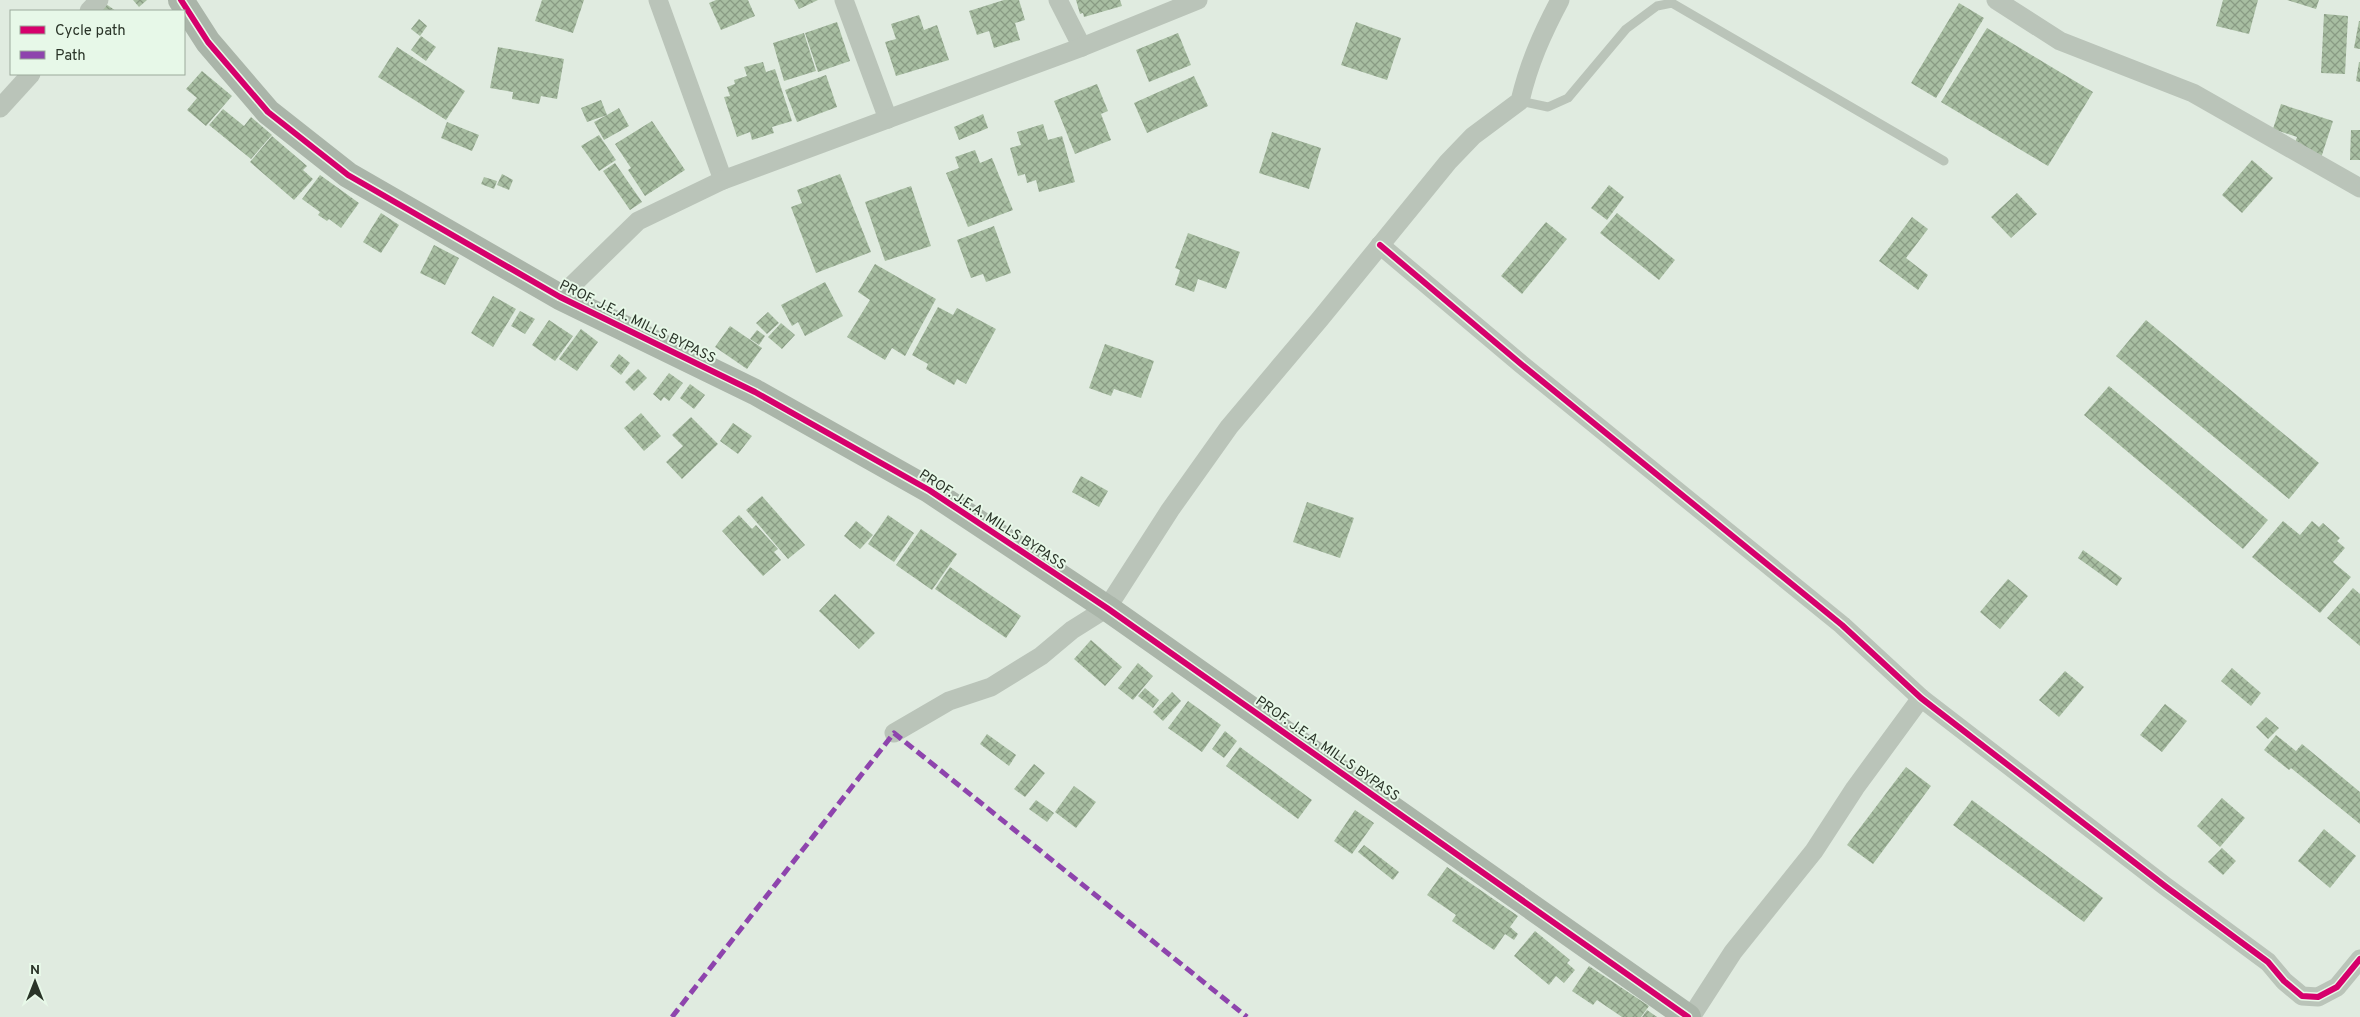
<svg xmlns="http://www.w3.org/2000/svg" width="2360" height="1017" font-family="Overpass,sans-serif">
<style>
.building{fill:url(#building-cross-hatch)}
.lines{fill:none;stroke-linecap:round;stroke-linejoin:round}
.lane{stroke:#bac4b9;stroke-width:9}
.street{stroke:#bac4b9;stroke-width:19}
.secondary{stroke:#aab5a9;stroke-width:26}
.quiet{stroke:#8e44ad;stroke-width:5;stroke-dasharray:10 5;stroke-linecap:butt}
.cycleway-casing{stroke:#e7f8e8;stroke-width:9}
.cycleway{stroke:#d6006c;stroke-width:6}
.labels{text-anchor:middle;stroke-width:4;stroke-linejoin:round;paint-order:stroke}
.street-label{font-size:14px;fill:#2a3428;stroke:#e7f8e8}
</style>
<defs>
<pattern id="building-cross-hatch" width="8" height="8" patternUnits="userSpaceOnUse" patternTransform="scale(1.25)"><rect width="8" height="8" fill="#a8bea2"/><path d="M0 0l8 8M0 8l8-8" fill="none" stroke="#899b84"/></pattern>
</defs>
<rect width="100%" height="100%" fill="#e0ebe0"/>
<g class="building">
<polygon points="133,0 147,0 139,7"/>
<polygon points="542,0 584,0 573,33 535,21"/>
<polygon points="716,0 748,0 755,16 721,30 709,3"/>
<polygon points="794,0 818,0 799,9"/>
<polygon points="1004,0 1019,0 1025,20 1015,23 1020,40 994,48 989,31 977,35 969,11"/>
<polygon points="1076,0 1120,0 1122,6 1084,17 1083,13 1080,14"/>
<polygon points="2223,0 2258,0 2249,34 2216,26"/>
<polygon points="2287,0 2319,0 2316,9"/>
<polygon points="1959,3 1984,18 1936,98 1911,83"/>
<polygon points="106,4 116,11 101,11"/>
<polygon points="2324,14 2348,16 2345,74 2321,73"/>
<polygon points="919,15 924,30 937,25 949,60 896,76 885,42 896,39 891,24"/>
<polygon points="419,19 427,26 420,36 411,29"/>
<polygon points="2359,21 2360,21 2360,49 2354,48"/>
<polygon points="837,22 850,61 818,72 805,33"/>
<polygon points="1356,22 1401,38 1387,80 1341,65"/>
<polygon points="1987,28 2093,92 2048,166 1941,102"/>
<polygon points="804,33 816,71 784,81 773,43"/>
<polygon points="1178,33 1191,65 1149,82 1136,50"/>
<polygon points="421,36 436,47 426,61 411,50"/>
<polygon points="397,47 465,91 446,120 378,77"/>
<polygon points="498,47 564,59 557,99 541,96 539,104 512,99 513,92 490,88"/>
<polygon points="763,62 766,72 775,69 792,121 772,127 774,133 752,140 750,132 737,137 724,97 730,96 727,87 735,84 734,80 747,76 744,67"/>
<polygon points="2359,62 2360,62 2360,82 2356,81"/>
<polygon points="202,71 232,96 206,126 187,110 197,98 186,89"/>
<polygon points="826,75 837,107 797,122 785,90"/>
<polygon points="1194,76 1208,106 1147,133 1134,103"/>
<polygon points="1097,84 1108,111 1101,114 1111,140 1075,154 1054,101"/>
<polygon points="601,100 607,115 619,108 629,126 604,140 594,122 607,115 587,122 581,108"/>
<polygon points="2281,104 2333,121 2321,158 2293,149 2297,137 2273,129"/>
<polygon points="223,109 244,126 251,117 272,135 251,159 209,125"/>
<polygon points="983,114 988,128 959,140 954,127"/>
<polygon points="652,121 685,170 645,196 628,170 631,168 615,144"/>
<polygon points="447,122 479,135 472,151 441,138"/>
<polygon points="1043,124 1048,140 1062,136 1075,182 1039,192 1036,180 1027,183 1025,174 1018,176 1010,148 1021,145 1017,132"/>
<polygon points="2351,130 2360,130 2360,160 2350,160"/>
<polygon points="1272,132 1321,148 1309,189 1259,173"/>
<polygon points="599,135 616,160 599,171 581,146"/>
<polygon points="272,136 307,166 303,170 313,179 294,200 250,162"/>
<polygon points="975,150 980,163 992,158 1013,210 968,227 946,173 959,168 955,157"/>
<polygon points="2252,160 2273,178 2242,213 2222,195"/>
<polygon points="615,163 642,202 630,210 603,171"/>
<polygon points="502,174 513,180 509,190 497,185"/>
<polygon points="840,174 871,252 816,273 791,207 802,203 797,190"/>
<polygon points="320,175 359,203 341,228 329,219 327,221 318,215 320,212 302,199"/>
<polygon points="484,177 497,181 494,189 481,184"/>
<polygon points="1609,185 1624,197 1607,220 1591,208"/>
<polygon points="911,186 931,246 885,261 865,202"/>
<polygon points="2017,193 2037,214 2011,238 1991,217"/>
<polygon points="381,213 399,225 381,253 363,242"/>
<polygon points="1617,213 1675,260 1659,280 1600,233"/>
<polygon points="1912,217 1928,229 1906,258 1928,275 1918,290 1879,261"/>
<polygon points="1546,222 1567,239 1522,294 1501,276"/>
<polygon points="994,226 1011,273 986,282 983,274 971,278 957,240"/>
<polygon points="1188,233 1240,252 1226,289 1198,279 1194,292 1175,285 1180,270 1175,268"/>
<polygon points="434,245 459,258 445,285 420,273"/>
<polygon points="875,264 936,299 905,356 892,348 885,360 847,337 870,300 858,292"/>
<polygon points="825,282 843,316 805,336 798,322 792,326 781,305"/>
<polygon points="493,296 516,309 493,347 471,333"/>
<polygon points="938,307 953,315 957,308 996,329 966,384 957,379 954,385 926,369 928,364 912,355"/>
<polygon points="520,311 535,319 525,334 511,326"/>
<polygon points="768,312 779,323 767,334 756,323"/>
<polygon points="549,320 573,336 555,361 532,345"/>
<polygon points="2146,320 2319,463 2289,499 2116,356"/>
<polygon points="781,323 795,335 782,349 768,337"/>
<polygon points="730,326 762,348 747,369 715,347"/>
<polygon points="581,329 598,342 577,371 559,359"/>
<polygon points="757,330 765,336 759,345 750,339"/>
<polygon points="1105,344 1154,361 1141,398 1114,389 1111,396 1089,388"/>
<polygon points="619,354 630,363 621,375 610,366"/>
<polygon points="638,369 647,378 634,391 625,382"/>
<polygon points="669,373 683,383 669,401 664,397 661,401 653,394"/>
<polygon points="690,384 705,395 694,409 680,398"/>
<polygon points="2109,386 2268,520 2243,549 2084,415"/>
<polygon points="641,413 661,436 644,451 624,428"/>
<polygon points="691,417 718,444 682,479 666,462 683,446 672,435"/>
<polygon points="733,423 752,436 738,454 720,441"/>
<polygon points="1081,476 1108,491 1099,507 1072,492"/>
<polygon points="762,496 805,545 788,559 746,510"/>
<polygon points="1307,502 1354,518 1340,558 1293,542"/>
<polygon points="739,515 752,529 756,525 778,549 774,552 781,560 763,576 722,531"/>
<polygon points="888,515 914,533 894,562 868,544"/>
<polygon points="856,521 873,535 860,549 844,536"/>
<polygon points="2283,521 2300,535 2312,521 2319,527 2323,523 2340,538 2337,541 2345,548 2333,562 2351,577 2320,613 2252,557"/>
<polygon points="921,529 957,554 932,590 896,565"/>
<polygon points="2083,550 2122,578 2117,586 2078,558"/>
<polygon points="950,567 1021,616 1006,638 935,589"/>
<polygon points="2008,579 2028,596 2000,629 1980,612"/>
<polygon points="2353,588 2360,594 2360,646 2327,618"/>
<polygon points="835,594 875,633 859,649 819,611"/>
<polygon points="1091,640 1122,667 1105,686 1074,659"/>
<polygon points="1138,663 1153,676 1133,700 1118,688"/>
<polygon points="2232,668 2261,693 2251,706 2221,681"/>
<polygon points="2065,671 2084,687 2059,717 2039,700"/>
<polygon points="1145,688 1159,700 1153,708 1138,696"/>
<polygon points="1172,692 1181,701 1163,721 1153,712"/>
<polygon points="1188,701 1221,725 1202,752 1168,728"/>
<polygon points="2165,704 2187,721 2162,752 2140,735"/>
<polygon points="2266,717 2279,728 2268,739 2256,727"/>
<polygon points="1225,731 1237,741 1224,758 1212,749"/>
<polygon points="987,734 1016,755 1009,766 980,744"/>
<polygon points="2276,735 2296,751 2302,744 2360,792 2360,824 2291,768 2289,770 2264,750"/>
<polygon points="1240,747 1312,800 1298,819 1226,766"/>
<polygon points="1034,764 1045,773 1025,797 1014,789"/>
<polygon points="1906,767 1931,786 1873,864 1847,845"/>
<polygon points="1074,786 1096,802 1076,828 1055,812"/>
<polygon points="2222,798 2245,818 2220,847 2197,826"/>
<polygon points="1036,800 1054,813 1047,822 1029,809"/>
<polygon points="1972,800 2103,898 2084,922 1953,825"/>
<polygon points="1355,810 1374,823 1352,854 1334,841"/>
<polygon points="2324,829 2356,856 2330,888 2298,861"/>
<polygon points="1364,845 1399,872 1393,880 1358,852"/>
<polygon points="2222,848 2236,861 2223,875 2208,862"/>
<polygon points="1447,867 1518,916 1510,927 1518,934 1514,940 1505,934 1494,950 1452,921 1456,915 1427,895"/>
<polygon points="1535,931 1570,960 1567,963 1575,970 1564,983 1556,976 1549,985 1514,956"/>
<polygon points="1589,966 1649,1006 1641,1017 1622,1017 1597,1000 1593,1005 1572,991"/>
<polygon points="1647,1010 1657,1017 1642,1017"/>
</g>
<g class="lines">
<polyline class="lane" points="1520,101 1548,107 1568,98 1626,29 1657,6 1672,3 1944,161"/>
<g class="street">
<polyline points="658,0 723,180"/>
<polyline points="844,0 888,119"/>
<polyline points="1058,0 1082,47"/>
<polyline points="1996,0 2060,41 2193,93 2360,188"/>
<polyline points="89,11 99,0"/>
<polyline points="0,108 31,74"/>
<polyline points="1380,245 1521,364 1842,625 1921,698 2165,886 2268,962 2284,981 2302,996 2318,997 2337,987 2360,959"/>
<polyline points="560,297 638,221 723,180 1082,47 1198,0"/>
<path d="M894 733 949 701 991 687 1041 656 1072 630 1107 608 1170 510 1229 427 1320 319 1448 162 1473 136 1520 101C1529 63 1542 34 1560 0"/>
<polyline points="1691,1017 1733,952 1814,851 1855,788 1921,698"/>
</g>
<polyline class="secondary" points="181,0 208,42 268,112 348,175 560,297 755,392 929,490 1107,608 1688,1017"/>
<polyline class="quiet" points="672,1017 894,733 1247,1017"/>
<g class="cycleway-casing">
<g id="cycleway">
<polyline points="181,0 208,42 268,112 348,175 560,297 755,392 929,490 1107,608 1688,1017"/>
<polyline points="1380,245 1521,364 1842,625 1921,698 2165,886 2268,962 2284,981 2302,996 2318,997 2337,987 2360,959"/>
</g>
</g>
<use href="#cycleway" class="cycleway"/>
</g>
<g class="labels">
<g class="street-label">
<text transform="translate(638 321) rotate(26)" y="5">PROF. J.E.A. MILLS BYPASS</text>
<text transform="translate(993 519) rotate(33)" y="5">PROF. J.E.A. MILLS BYPASS</text>
<text transform="translate(1328 748) rotate(35)" y="5">PROF. J.E.A. MILLS BYPASS</text>
</g>
</g>
<rect x="10" y="10" width="175" height="65" fill="#e7f8e8" stroke="#9baa9b"/>
<rect x="20" y="26" width="25" height="8" fill="#d6006c" stroke="#9baa9b"/>
<text x="55" y="35" font-size="15" fill="#2a3428">Cycle path</text>
<rect x="20" y="51" width="25" height="8" fill="#8e44ad" stroke="#9baa9b"/>
<text x="55" y="60" font-size="15" fill="#2a3428">Path</text>
<g transform="translate(35 982)" stroke="#e7f8e8" stroke-width="4" paint-order="stroke">
<path d="M0-4L9 19L0 12L-9 19Z" fill="#2a3428"/>
<text y="-8" font-size="14" font-weight="bold" text-anchor="middle" fill="#2a3428">N</text>
</g>
</svg>
